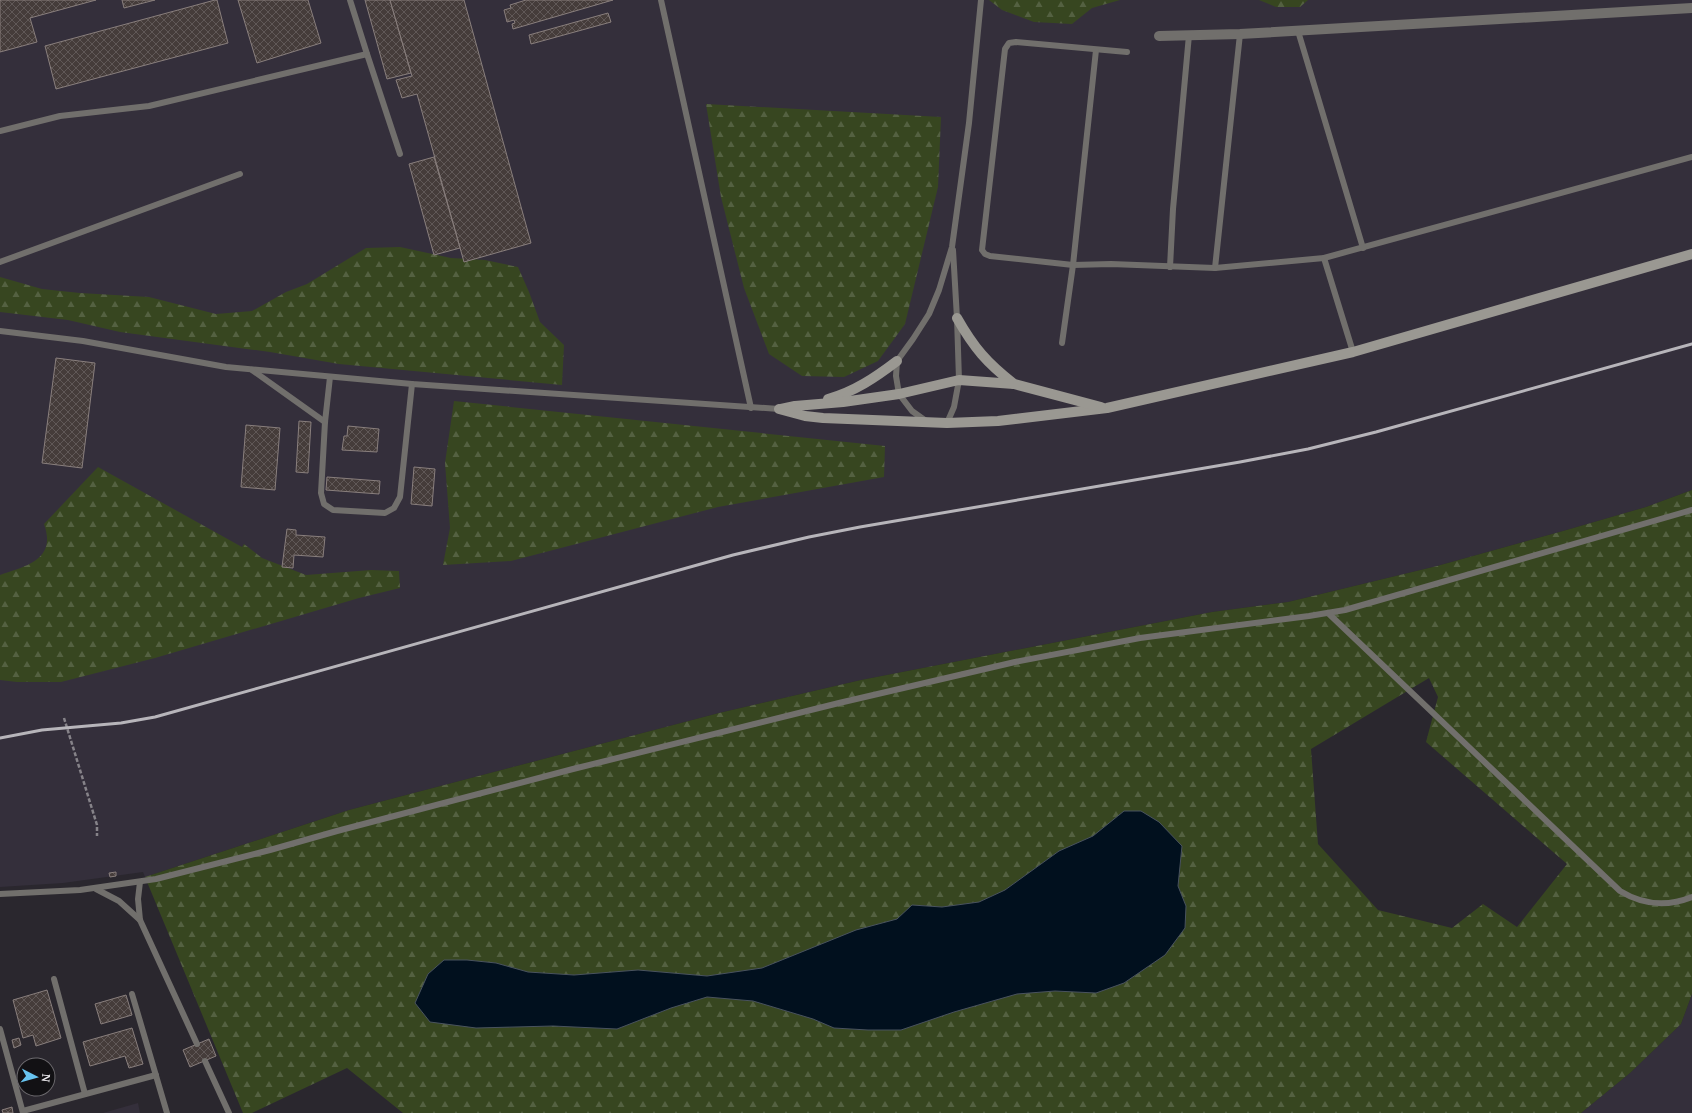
<svg xmlns="http://www.w3.org/2000/svg" width="1692" height="1113" font-family="'PT Serif',serif">
<style>
.built{fill:#342f3b}
.forest{fill:url(#forest-firs);fill-rule:evenodd}
.water{fill:#01101e;stroke:#49535e}
.building{fill:url(#building-cross-hatch);stroke:#897f7d}
.lines{fill:none;stroke-linecap:round;stroke-linejoin:round}
.path{stroke:#868389;stroke-width:2.5;stroke-dasharray:4 2;stroke-linecap:butt}
.lane{stroke:#716f6c;stroke-width:6}
.street{stroke:#716f6c;stroke-width:10}
.secondary{stroke:#9a9892;stroke-width:10}
.rail{stroke:#b7b5ba;stroke-width:3}
</style>
<defs>
<pattern id="forest-firs" width="22" height="20" patternUnits="userSpaceOnUse"><rect width="22" height="20" fill="#374620"/><path d="M5 1l3.5 6h-7zM16 11l3.5 6h-7z" fill="#546141"/></pattern>
<pattern id="building-cross-hatch" width="8" height="8" patternUnits="userSpaceOnUse"><rect width="8" height="8" fill="#453c3a"/><path d="M0 0l8 8M0 8l8-8" fill="none" stroke="#605857"/></pattern>
</defs>
<rect width="100%" height="100%" fill="#2a272e"/>
<g class="built">
<polygon points="0,0 1692,0 1692,490 1646,507 1563,531 1437,566 1288,602 1212,612 861,680 719,713 349,810 145,877 143,872 63,883 0,887"/>
<polygon points="1692,994 1692,1113 1581,1113 1630,1073 1681,1024"/>
<polygon points="138,1103 140,1113 103,1113"/>
</g>
<g class="forest">
<polygon points="989,0 1120,0 1092,8 1072,24 1034,22 1002,10"/>
<polygon points="1259,0 1308,0 1300,7 1276,7"/>
<polygon points="706,104 941,117 938,187 905,324 878,361 844,377 802,376 769,354 744,288 721,197"/>
<polygon points="400,247 451,258 485,260 518,267 529,292 540,322 564,345 562,385 339,364 270,352 120,332 68,320 0,312 0,277 42,289 80,293 149,297 216,314 252,311 286,292 307,284 366,248"/>
<polygon points="454,401 885,446 884,477 718,507 511,561 443,565 450,528 445,463"/>
<path d="M98 467 242 547 244 544 262 558 306 575 371 570 399 571 400 588 359 598 155 658 61 682H17L0 680V575C26 566 57 560 44 524Z"/>
<path d="M1692 490V994L1681 1024 1630 1073 1581 1113H403L347 1068 252 1113H243L145 877 349 810 719 713 861 680 1212 612 1288 602 1437 566 1563 531 1646 507ZM1429 678 1438 697 1426 742 1567 864 1517 927 1483 904 1452 928 1378 910 1318 844 1311 749ZM1124 811 1182 846 1178 886 1186 906 1165 955 1124 983 1096 993 1055 991 1017 994 954 1012 901 1030H868L834 1028 813 1019 753 1001 707 997 671 1008 617 1029 553 1026 428 974 444 960H467L496 963 528 972 574 975 638 970 707 976 762 968 856 931 898 919 912 905 942 907 979 902 1005 890 1059 851 1093 836Z"/>
</g>
<polygon class="water" points="1124,811 1141,811 1159,822 1182,846 1178,886 1186,906 1185,928 1165,955 1124,983 1096,993 1055,991 1017,994 954,1012 901,1030 868,1030 834,1028 813,1019 753,1001 707,997 671,1008 617,1029 553,1026 476,1028 430,1022 415,1003 428,974 444,960 467,960 496,963 528,972 574,975 638,970 707,976 762,968 856,930 897,919 912,905 942,907 979,902 1005,890 1059,851 1093,836"/>
<g class="building">
<polygon points="0,0 96,0 30,18 37,42 0,52"/>
<polygon points="122,0 155,0 124,8"/>
<polygon points="215,0 217,0 228,43 56,89 45,46"/>
<polygon points="238,0 308,0 321,43 257,63"/>
<polygon points="365,0 390,0 411,73 387,79"/>
<polygon points="390,0 464,0 531,243 464,262 417,94 402,98 396,80 412,76"/>
<polygon points="526,0 613,0 513,29 512,24 515,23 514,20 507,22 504,10 511,8 510,5"/>
<polygon points="608,13 611,22 531,44 529,35"/>
<polygon points="434,157 460,248 434,255 409,164"/>
<polygon points="56,358 95,363 82,468 42,463"/>
<polygon points="299,421 311,422 308,473 296,472"/>
<polygon points="246,425 280,428 275,490 241,487"/>
<polygon points="348,426 379,429 377,452 342,450 344,436 347,436"/>
<polygon points="414,467 435,469 432,506 411,504"/>
<polygon points="327,477 380,481 379,494 326,490"/>
<polygon points="287,529 296,530 296,535 325,537 323,557 294,555 293,568 282,567"/>
<polygon points="116,872 116,876 110,877 109,873"/>
<polygon points="47,990 61,1038 36,1046 33,1035 23,1038 13,1000"/>
<polygon points="126,995 132,1015 101,1024 95,1004"/>
<polygon points="132,1028 143,1064 129,1068 125,1056 90,1066 83,1042"/>
<polygon points="19,1038 21,1045 14,1048 12,1040"/>
<polygon points="209,1039 216,1056 190,1067 183,1050"/>
<polygon points="12,1107 13,1113 3,1113 2,1110"/>
</g>
<g class="lines">
<polyline class="path" points="64,718 97,825 97,836"/>
<g class="lane">
<polyline points="350,0 367,54"/>
<polyline points="661,0 751,408"/>
<polyline points="1298,31 1363,248"/>
<polyline points="1127,52 1016,42 1009,43 1005,49 982,250 985,254 990,256 1073,265 1111,264 1215,268 1324,258"/>
<polyline points="0,131 60,116 149,106 367,54 400,154"/>
<polyline points="0,262 240,174"/>
<polyline points="1170,267 1173,209 1189,35"/>
<polyline points="1215,268 1240,34"/>
<polyline points="0,331 83,341 226,367 412,384 779,409"/>
<polyline points="1062,343 1073,265 1096,50"/>
<polyline points="1353,352 1324,258 1692,157"/>
<polyline points="252,370 325,422"/>
<polyline points="330,377 325,422 321,493 324,504 333,510 385,513 394,508 400,497 412,384"/>
<polyline points="926,421 912,411 899,394 896,376 897,361 913,339 929,314 939,290 952,247 969,123 981,0"/>
<polyline points="947,423 954,407 959,380 957,318 953,250"/>
<path d="M1328 613 1620 891C1643 905 1667 907 1692 897"/>
<polyline points="140,882 138,899 140,920 197,1044"/>
<polyline points="96,889 119,901 140,920"/>
<polyline points="0,894 80,890 156,879 270,850 337,831 573,769 839,703 1015,662 1140,638 1309,616 1345,610 1692,510"/>
<polyline points="54,979 85,1094"/>
<polyline points="132,994 167,1113"/>
<polyline points="0,1029 23,1113"/>
<polyline points="205,1061 229,1113"/>
<polyline points="23,1111 156,1075"/>
</g>
<polyline class="street" points="1159,36 1240,34 1692,8"/>
<g class="secondary">
<path d="M957 318C974 348 987 363 1014 384"/>
<path d="M828 399C854 392 876 377 897 361"/>
<polyline points="779,409 805,416 823,418 947,423 998,421 1107,408 1353,352 1692,254"/>
<polyline points="781,409 795,406 843,402 899,394 959,380 1014,384 1101,407"/>
</g>
<polyline class="rail" points="0,738 42,730 121,723 155,717 733,555 809,537 860,527 1240,462 1308,449 1376,432 1692,344"/>
</g>
<g transform="translate(36 1077) rotate(96)"><circle r="19" fill="#121114" stroke="#6c6a6e"/>
<path d="M0-3L7 15L0 10L-7 15Z" fill="#68c4f0"/>
<text y="-6" font-size="11" font-weight="bold" text-anchor="middle" fill="#f2f0f4">N</text>
</g>
</svg>
